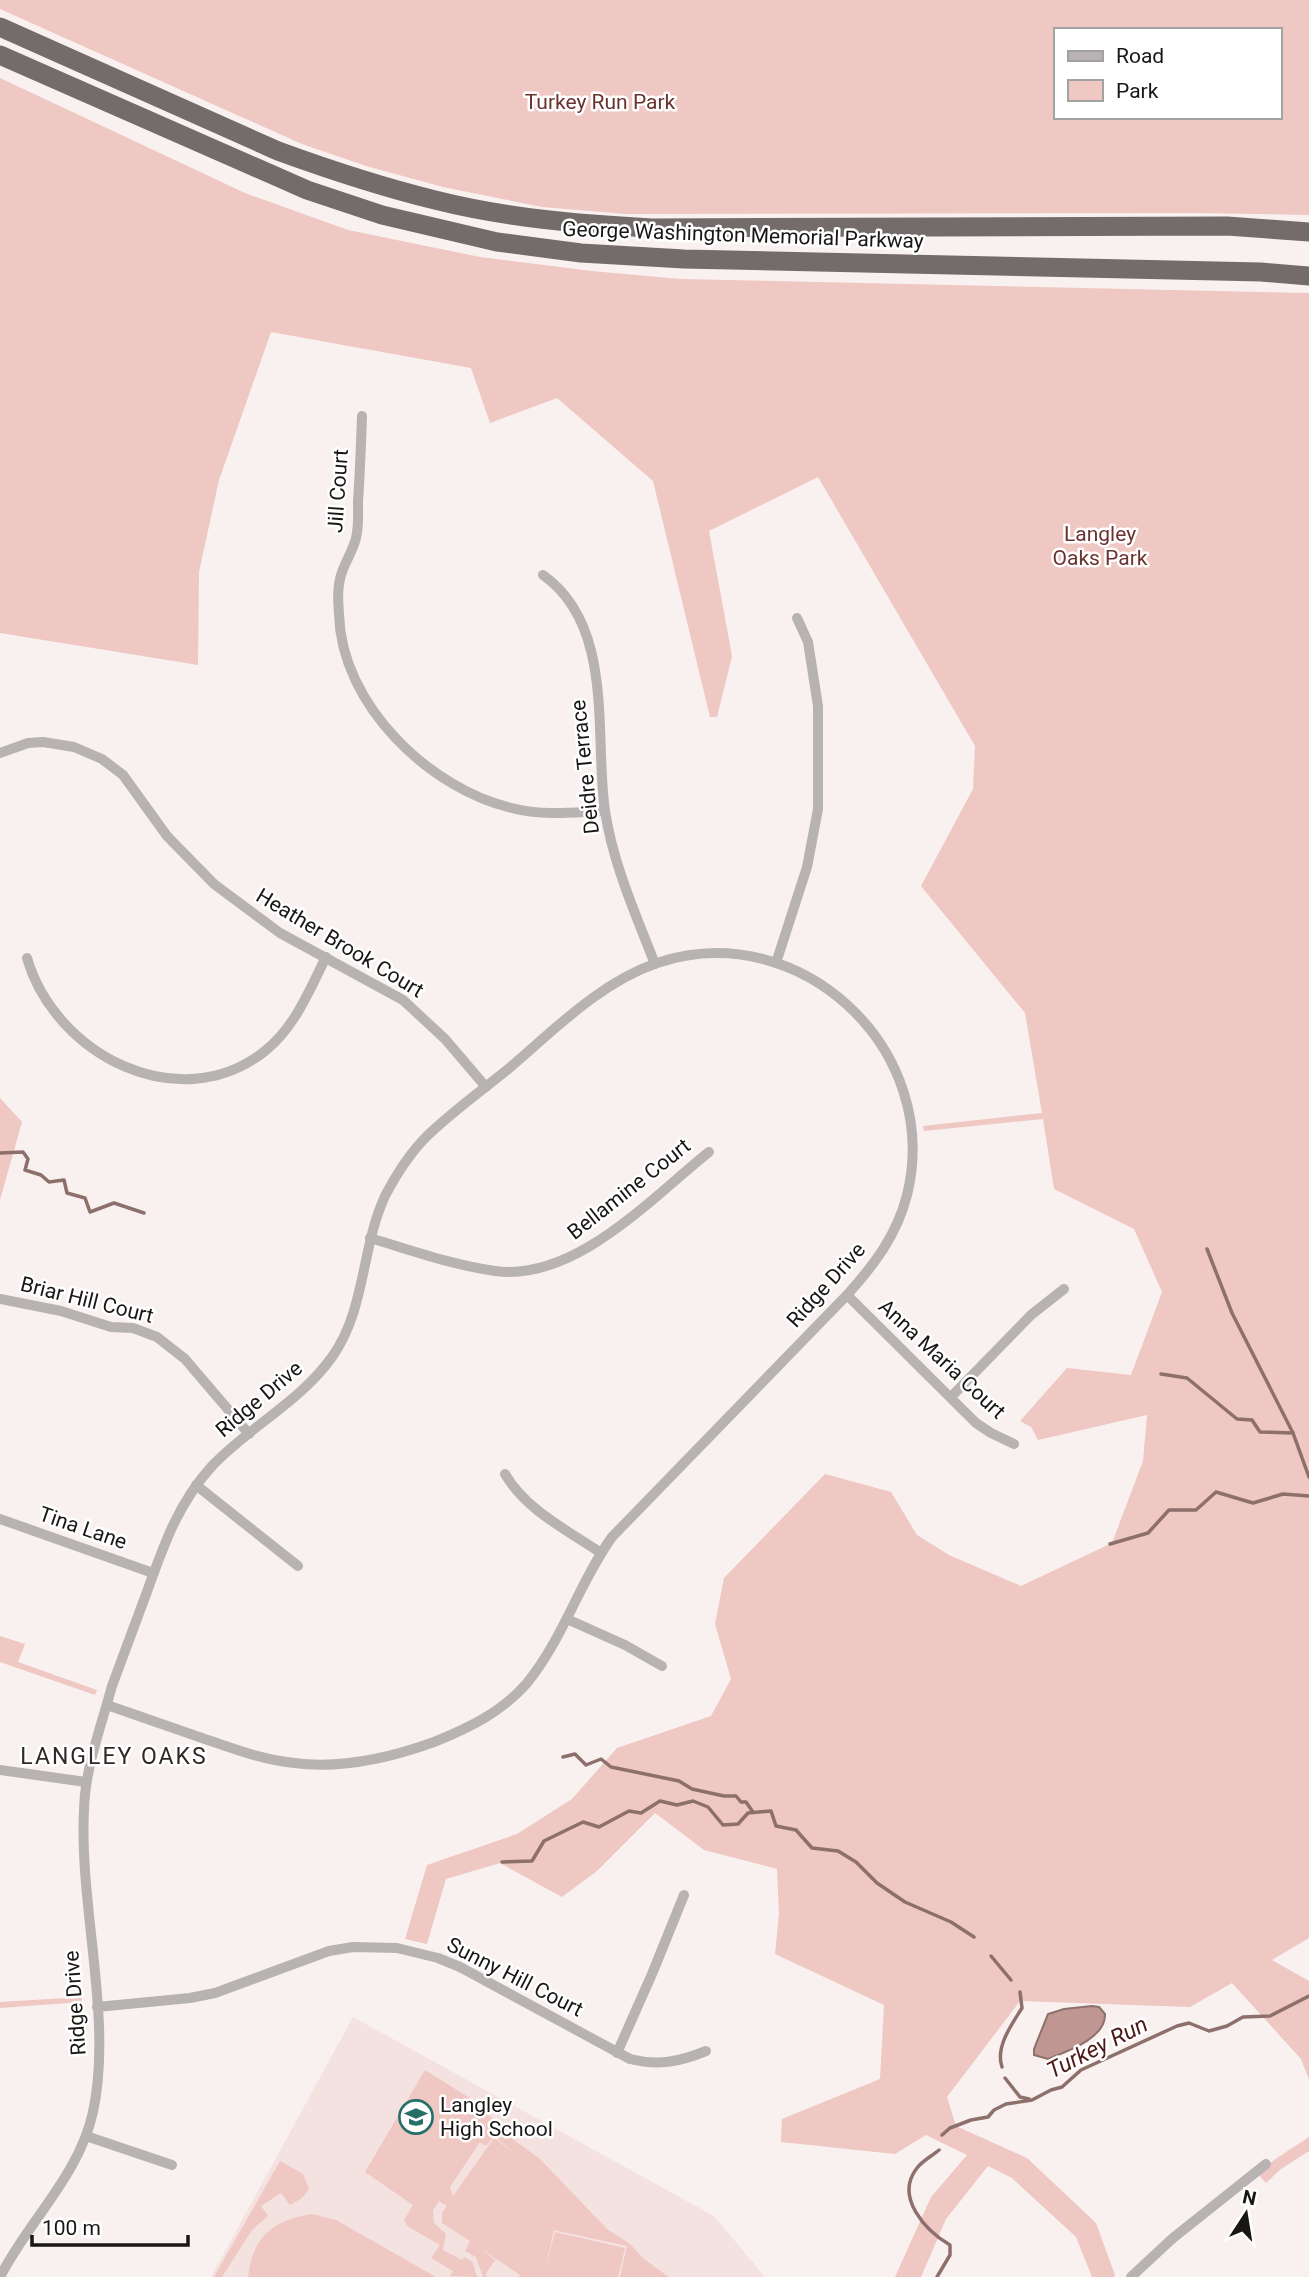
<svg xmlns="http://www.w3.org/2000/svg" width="1309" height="2277" font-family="Roboto,sans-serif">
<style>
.built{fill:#f4e2e0}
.green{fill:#efc7c3;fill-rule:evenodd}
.water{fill:#bf9691;stroke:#8d706c;stroke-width:2}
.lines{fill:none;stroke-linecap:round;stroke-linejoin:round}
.stream{stroke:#8d706c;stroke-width:3.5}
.minor{stroke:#b7b3b3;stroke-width:10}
.motorway{stroke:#736c6b;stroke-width:19}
.labels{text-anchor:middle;stroke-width:5;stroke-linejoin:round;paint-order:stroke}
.park-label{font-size:21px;fill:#6a332e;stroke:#fff}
.street-label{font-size:21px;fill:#191616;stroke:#fff}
.poi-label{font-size:21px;fill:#191616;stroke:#fff;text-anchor:start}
.neighbourhood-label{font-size:23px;letter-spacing:2px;fill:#2e2827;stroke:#fff}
.water-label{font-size:23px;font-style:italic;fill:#4d1916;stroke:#fff}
</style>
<rect width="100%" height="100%" fill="#f9f1ef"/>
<polygon class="built" points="353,2017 714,2216 765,2277 211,2277"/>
<g class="green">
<path d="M0 0H1309V215L1198 213 626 214 542 207 443 187 366 166 302 144 0 9ZM1055 30H1279V117H1055Z"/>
<polygon points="0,78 245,193 348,230 480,257 592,271 680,279 1309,293 1309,1938 1272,1960 1309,1981 1309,2080 1301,2059 1232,1983 1190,2007 1020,2001 947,2097 956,2126 1027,2158 1096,2223 1115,2275 1114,2277 1092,2277 1076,2237 1012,2178 988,2166 946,2219 921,2277 895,2277 931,2197 967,2155 926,2135 895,2154 781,2142 782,2119 880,2079 884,2005 775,1954 779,1913 777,1869 704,1850 655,1813 597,1871 562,1897 500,1863 446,1879 427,1944 405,1939 427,1865 517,1834 572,1799 617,1748 711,1716 731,1679 715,1624 724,1578 825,1474 891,1492 917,1535 949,1555 1021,1586 1112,1543 1143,1461 1147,1415 1038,1440 1031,1427 1020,1421 1067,1368 1131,1375 1162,1292 1134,1229 1054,1189 1043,1119 924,1131 923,1126 1042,1113 1025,1013 921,886 973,789 975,746 818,477 709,531 732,656 717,717 710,717 653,481 646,475 557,398 490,423 471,368 271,332 219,480 199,572 198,665 0,633"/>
<polygon points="0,1098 22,1122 0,1200"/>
<polygon points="0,1636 25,1644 18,1662 97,1690 95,1695 0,1662"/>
<polygon points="82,1997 82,2002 0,2008 0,2002"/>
<path d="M425 2070 476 2102 510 2137 540 2159 607 2229 630 2244 644 2259 669 2277H620L627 2246 554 2230 544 2273 555 2232 625 2248 618 2277H518L520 2275 480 2248 495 2260 485 2275 488 2277H483L476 2257 465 2251 470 2241 442 2223V2213L447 2206 439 2201 433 2210 434 2223 446 2234 443 2250 462 2260 464 2257 472 2261 477 2277 450 2276 453 2271 431 2258 440 2245 407 2226 404 2220 413 2205 365 2172ZM494 2136 521 2158 494 2138 453 2196 450 2187 480 2142 486 2146Z"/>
<polygon points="1309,2137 1309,2151 1281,2169 1266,2183 1258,2174 1274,2160"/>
<polygon points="280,2161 303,2174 309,2189 302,2198 290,2205 281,2193 261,2206 268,2216 252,2230 222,2277 214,2277"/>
<path d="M312 2214 336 2220 436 2277H248C253 2236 273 2220 312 2214Z"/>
</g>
<path class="water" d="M1092 2006 1099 2007 1105 2014C1106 2038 1068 2051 1048 2059L1034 2055V2049L1048 2014 1064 2009Z"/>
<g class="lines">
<g class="stream">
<polyline points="0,1153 23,1152 28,1159 25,1170 41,1175 49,1182 64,1180 67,1193 85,1198 90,1212 114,1203 144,1213"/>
<polyline points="1207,1249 1232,1313 1293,1433 1309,1477"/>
<polyline points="1161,1374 1187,1378 1237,1419 1252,1420 1260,1432 1293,1433"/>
<polyline points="1110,1544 1148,1533 1169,1510 1196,1510 1216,1492 1253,1503 1283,1494 1309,1496"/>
<polyline points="563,1757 575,1754 586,1765 601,1759 611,1767 679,1781 692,1789 724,1796 736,1796 741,1802 746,1802 753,1812"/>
<polyline points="502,1862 532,1861 544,1841 583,1822 599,1827 629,1811 641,1813 660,1801 677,1805 693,1801 708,1807 723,1825 738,1824 748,1813 771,1811 776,1826 796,1830 812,1848 838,1851 856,1862 877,1883 905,1902 951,1922 974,1937"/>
<polyline points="991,1956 1011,1980"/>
<path d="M1002 2067C995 2047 1012 2024 1022 2008L1020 1992"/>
<polyline points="1005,2078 1020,2097 1029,2099"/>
<polyline points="942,2135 950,2128 971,2120 988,2117 994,2110 1006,2104 1032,2100 1051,2090 1062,2087 1081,2070 1177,2026 1189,2023 1209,2031 1227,2026 1243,2017 1270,2016 1309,1996"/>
<path d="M937 2277 950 2255V2245C926 2231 894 2197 917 2168 922 2161 932 2156 939 2150"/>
</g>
<g class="minor">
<path d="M362 416C361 444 360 473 358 501 358 513 359 526 356 538 353 550 346 561 342 572 337 586 338 600 339 614 341 705 431 791 516 809 545 816 576 812 605 811"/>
<path d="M543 575C615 626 594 735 605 811 613 864 636 915 655 964"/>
<polyline points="0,753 28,743 43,742 74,747 102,759 123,775 167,836 214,884 280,933 403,1000 445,1039 486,1087"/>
<path d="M27 958C55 1055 180 1119 265 1051 295 1027 309 991 326 957"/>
<polyline points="776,963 807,867 818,809 818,706 808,642 797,618"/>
<path d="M370 1238C411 1250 452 1265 495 1271 575 1282 651 1198 709 1152"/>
<polyline points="847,1295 976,1423 991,1433 1014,1444"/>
<polyline points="0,1299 61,1311 111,1327 133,1328 157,1337 185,1359 249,1434"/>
<polyline points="951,1397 1031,1315 1064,1289"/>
<path d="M505 1474C526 1510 567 1530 601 1553"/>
<polyline points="196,1485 298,1566"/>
<polyline points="0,1519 153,1573"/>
<polyline points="567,1619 625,1645 662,1666"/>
<polyline points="0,1770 86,1782"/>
<path d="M97 2007 190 1998 215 1993 329 1951 353 1947 397 1948 438 1958 460 1967 630 2059C658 2066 679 2062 706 2051"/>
<polyline points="617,2053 652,1974 684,1895"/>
<polyline points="86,2136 172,2165"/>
<path d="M0 2277C29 2220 79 2176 93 2112 113 2019 79 1907 84 1810 85 1768 101 1727 112 1686 124 1654 136 1621 148 1589 164 1544 179 1502 212 1466 250 1426 300 1402 332 1357 366 1309 361 1248 385 1196 396 1175 410 1153 427 1136 452 1112 481 1091 507 1070 553 1031 599 983 657 963 800 915 943 1050 907 1195 897 1235 874 1265 847 1295L612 1537C579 1583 563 1639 527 1683 502 1712 469 1728 434 1742 390 1758 340 1769 294 1763 262 1760 232 1748 202 1738 170 1727 139 1716 107 1705"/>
<polyline points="1131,2277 1173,2238 1266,2164"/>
</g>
<g class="motorway">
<path d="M0 27 278 151C330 170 382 187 435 200 506 218 579 224 652 228L1227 226 1309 232"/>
<polyline points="0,55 307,190 382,215 497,242 581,253 684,259 1261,272 1309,276"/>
</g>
</g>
<defs>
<g id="school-ring" transform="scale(1.75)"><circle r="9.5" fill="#fff" stroke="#266f69" stroke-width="1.5"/><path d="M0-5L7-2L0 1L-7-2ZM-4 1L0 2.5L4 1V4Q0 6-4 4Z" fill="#266f69"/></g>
</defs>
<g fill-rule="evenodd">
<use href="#school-ring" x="416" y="2117"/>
</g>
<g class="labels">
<g class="park-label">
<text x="600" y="109">Turkey Run Park</text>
<text x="1100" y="541">Langley<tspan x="1100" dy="24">Oaks Park</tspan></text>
</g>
<g class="street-label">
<text transform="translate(743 235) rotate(2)" y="7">George Washington Memorial Parkway</text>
<text transform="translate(338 491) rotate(-86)" y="7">Jill Court</text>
<text transform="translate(585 767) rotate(-96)" y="7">Deidre Terrace</text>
<text transform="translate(340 943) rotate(31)" y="7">Heather Brook Court</text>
<text transform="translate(629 1189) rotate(-38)" y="7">Bellamine Court</text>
<text transform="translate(826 1285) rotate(-48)" y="7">Ridge Drive</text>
<text transform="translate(87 1300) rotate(14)" y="7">Briar Hill Court</text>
<text transform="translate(942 1359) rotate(43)" y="7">Anna Maria Court</text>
<text transform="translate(259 1399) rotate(-40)" y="7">Ridge Drive</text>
<text transform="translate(83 1528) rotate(19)" y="7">Tina Lane</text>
<text transform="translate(515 1977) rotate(27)" y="7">Sunny Hill Court</text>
<text transform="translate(75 2003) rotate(-94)" y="7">Ridge Drive</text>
</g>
<g class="poi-label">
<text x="440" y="2112">Langley<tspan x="440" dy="24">High School</tspan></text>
</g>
<g class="neighbourhood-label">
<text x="114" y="1764">LANGLEY OAKS</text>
</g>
<g class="water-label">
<text transform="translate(1097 2047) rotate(-27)" y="8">Turkey Run</text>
</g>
</g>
<rect x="1054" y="28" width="228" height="91" fill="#ffffff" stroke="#a3a2a2" stroke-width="2"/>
<rect x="1068" y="51" width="35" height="10" fill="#b7b3b3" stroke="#a3a2a2" stroke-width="2"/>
<text x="1116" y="63" font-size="21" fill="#191616">Road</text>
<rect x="1068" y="80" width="35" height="21" fill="#efc7c3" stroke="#a3a2a2" stroke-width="2"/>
<text x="1116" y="98" font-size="21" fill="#191616">Park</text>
<g transform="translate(1246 2214) rotate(12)" stroke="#ffffff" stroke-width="5" paint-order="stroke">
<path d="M0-5L12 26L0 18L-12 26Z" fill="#191616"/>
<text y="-10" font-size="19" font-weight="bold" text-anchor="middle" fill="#191616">N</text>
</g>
<path d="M32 2235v10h156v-10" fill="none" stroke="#191616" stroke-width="3.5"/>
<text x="42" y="2235" font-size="21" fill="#191616" stroke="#ffffff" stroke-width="5" paint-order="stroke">100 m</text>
</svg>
